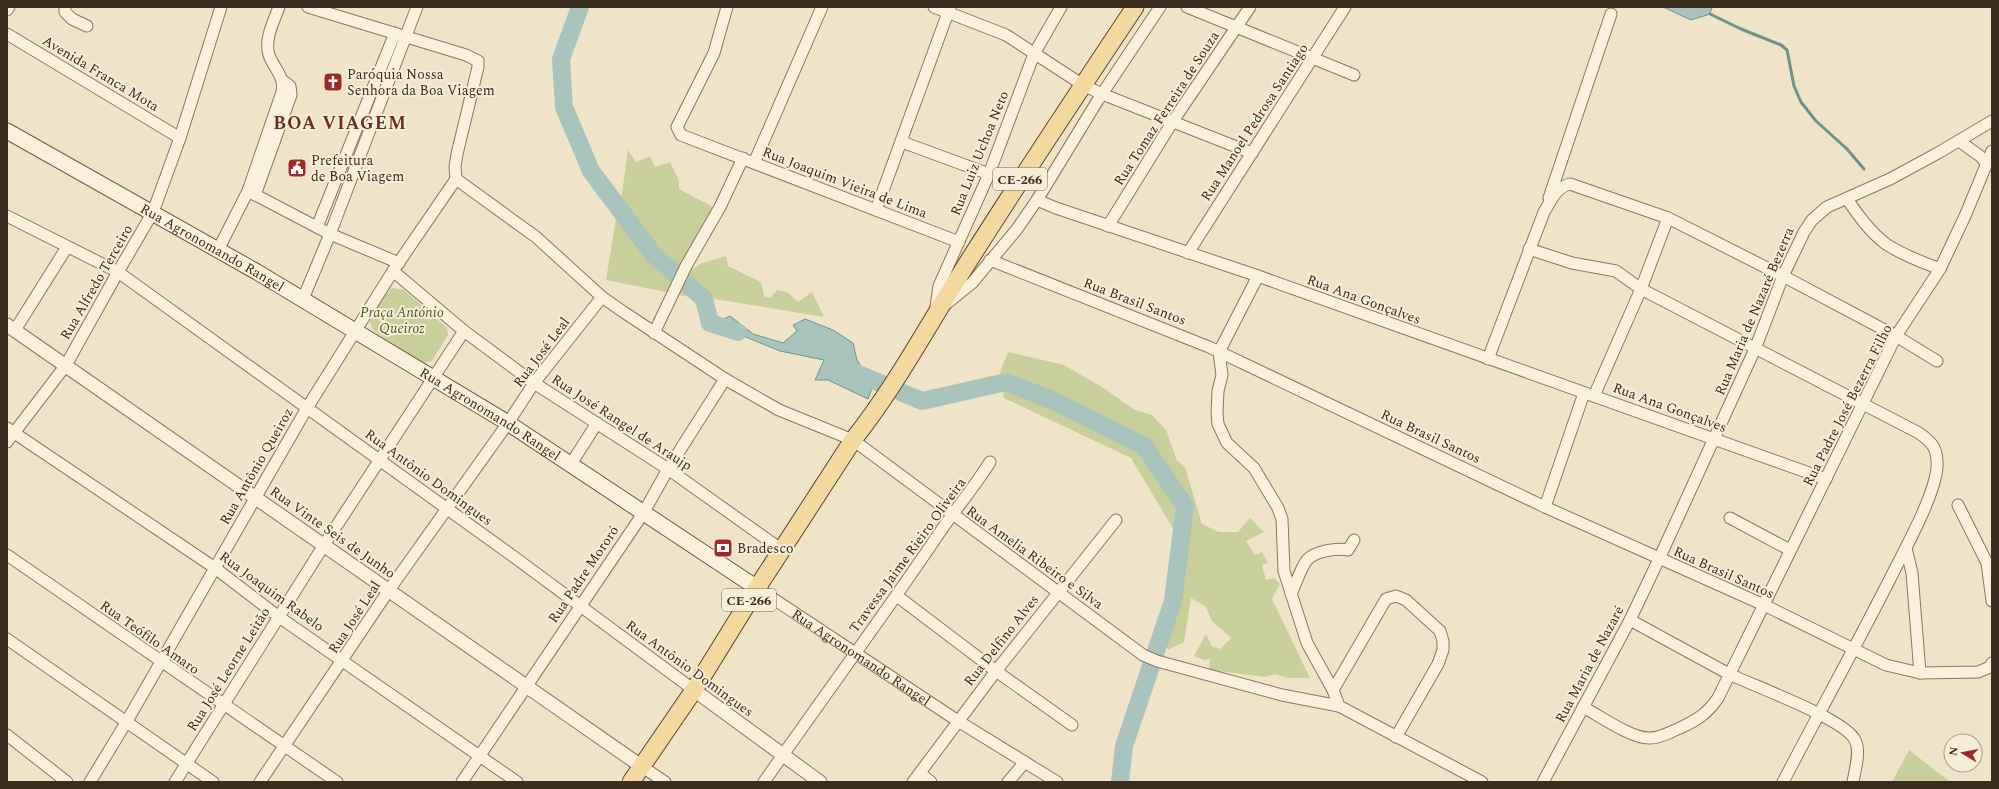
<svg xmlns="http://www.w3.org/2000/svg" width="1999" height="789" font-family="Spectral,serif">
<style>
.green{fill:#c9cf9b}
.water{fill:#a9c4bc;stroke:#6f938a}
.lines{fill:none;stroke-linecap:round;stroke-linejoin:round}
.stream{stroke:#6f938a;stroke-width:3}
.river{stroke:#a9c4bc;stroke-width:18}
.minor-casing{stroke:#8d765c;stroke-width:13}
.tertiary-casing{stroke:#8d765c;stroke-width:15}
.secondary-casing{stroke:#6f573f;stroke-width:17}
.primary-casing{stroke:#5b4430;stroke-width:19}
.minor{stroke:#faf1dc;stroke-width:11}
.tertiary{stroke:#faf1dc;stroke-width:13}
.secondary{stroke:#faf1dc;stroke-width:15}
.primary{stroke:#f3d9a0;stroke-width:17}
.labels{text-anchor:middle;stroke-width:4;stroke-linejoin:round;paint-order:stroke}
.shield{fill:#f7eed8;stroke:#756857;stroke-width:1}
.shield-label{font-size:13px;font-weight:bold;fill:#3d2e20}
.street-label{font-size:14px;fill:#3d2e20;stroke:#f7eed8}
.poi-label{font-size:14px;fill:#3d2e20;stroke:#f7eed8;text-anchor:start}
.park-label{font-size:14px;font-style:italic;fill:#4d5a26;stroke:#f7eed8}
.district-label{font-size:18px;font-weight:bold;letter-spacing:1px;fill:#6b2e1e;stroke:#f7eed8}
</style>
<rect width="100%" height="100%" fill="#f0e4c8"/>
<g class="green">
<polygon points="628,150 636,162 650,156 655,167 670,162 679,180 679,189 713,207 678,270 657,250 621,200"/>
<polygon points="617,212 647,254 695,298 606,280"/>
<polygon points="726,256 728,266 761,282 764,296 770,298 777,290 787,292 798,302 812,292 824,317 715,299 685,274 700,264"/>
<path d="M393 288 404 290 447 328 448 335 432 361 423 364 419 362 377 333C373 330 371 326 370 322 370 314 386 291 393 288Z"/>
<polygon points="1008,352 1064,365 1102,387 1135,410 1152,415 1166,430 1177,461 1185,467 1202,524 1219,532 1238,532 1250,518 1264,532 1246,541 1255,555 1262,552 1268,563 1262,565 1266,580 1274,578 1280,584 1272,599 1310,678 1288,678 1275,674 1265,677 1209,670 1210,659 1204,660 1194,656 1206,634 1212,646 1220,649 1231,638 1212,621 1206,607 1191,598 1184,642 1168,650 1159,625 1181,542 1131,458 1004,398 1000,372"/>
<polygon points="1909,750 1949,781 1950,782 1892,782"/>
</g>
<g class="water">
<polygon points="1663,7 1712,7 1710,14 1691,20"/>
<polygon points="701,300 720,321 730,316 753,334 783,343 797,331 793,325 805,319 833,330 853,343 857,360 862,368 851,380 873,385 868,399 828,380 815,380 824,360 780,351 707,321"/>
</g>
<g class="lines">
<polyline class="stream" points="1710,14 1741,29 1781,45 1787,50 1794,86 1801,102 1816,121 1847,149 1864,169"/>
<g class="river">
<polyline points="580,7 561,59 564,107 591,171 653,254 704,299 710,323 738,332"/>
<polyline points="835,364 922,401 1006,382 1052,400 1144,446 1185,506 1173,601 1124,746 1120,782"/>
</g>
<g class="minor-casing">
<g id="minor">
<polyline points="65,7 65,12 72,19 87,26"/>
<polyline points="308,7 466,55 478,61 478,67 457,154 455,167 456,179"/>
<polyline points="727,7 714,53 677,127 681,135 959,242"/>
<polyline points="934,7 1006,35 1083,85 1102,94 1252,153"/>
<polyline points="1187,7 1354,75"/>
<polyline points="7,10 9,7"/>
<polyline points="7,34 180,138"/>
<polyline points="1959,141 1980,156 1987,164"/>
<polyline points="902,142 989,174"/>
<polyline points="754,163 822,7"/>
<polyline points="248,191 330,234 399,263"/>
<polyline points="255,195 291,95 290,86 283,81"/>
<polyline points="1549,198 1611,14"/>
<path d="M1847 199C1858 215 1870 232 1886 244 1902 255 1922 262 1940 269"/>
<polyline points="1037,200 1098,100 1160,7"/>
<polyline points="876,210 950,7"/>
<polyline points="7,216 118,272 510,554 694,690"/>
<polyline points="1108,226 1173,121 1250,7"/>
<polyline points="317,227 395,33"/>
<path d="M1529 249 1572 263 1616 271 1641 289 1919 433C1933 443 1938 449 1937 468 1934 497 1906 547 1892 575 1857 644 1819 713 1783 782"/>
<path d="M218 250 248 191 282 92C285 76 274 69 269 55 264 39 274 21 279 7"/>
<polyline points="1188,253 1345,7"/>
<polyline points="990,260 1209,347 1545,507 1764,605 1886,665 1920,673 1978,672 1990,667 1992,663"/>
<polyline points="393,271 464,331 534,383 668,469 782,550"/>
<polyline points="1258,276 1219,352 1222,375 1218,391 1217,413 1218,424 1227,443 1254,468 1278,508 1282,519 1284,571 1307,643 1333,690 1339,706 1482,782"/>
<polyline points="303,299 330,234 417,7"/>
<polyline points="946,304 972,283 1017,229 1037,200 1056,208 1258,276 1826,479"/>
<polyline points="936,307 939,286 989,174 1034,54 1061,7"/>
<polyline points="15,330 67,247"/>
<polyline points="654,333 686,266 720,207 743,158"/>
<path d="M1488 359 1544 212C1551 201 1556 187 1570 184L1668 218 1783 276 1896 336 1937 361"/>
<polyline points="1594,396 1641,289 1668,218"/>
<polyline points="7,428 215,568 279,617 517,782"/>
<polyline points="7,442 66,365 118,272 153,212 180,138 221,7"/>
<polyline points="571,464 597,423"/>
<polyline points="1958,505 1987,563 1992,601"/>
<polyline points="1545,507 1584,393"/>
<polyline points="1730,518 1790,550"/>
<polyline points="1906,548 1912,573 1920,673"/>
<polyline points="7,555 337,782"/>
<path id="s1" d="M757 588 958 721 1057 782"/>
<path d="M1291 594C1295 586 1301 567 1307 560 1315 551 1336 548 1348 550L1354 540"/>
<polyline points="897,596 996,671 1072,725"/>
<path d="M1630 620C1663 638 1696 656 1729 674 1754 686 1845 719 1855 740 1861 751 1855 770 1853 782"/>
<polyline points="7,639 213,782"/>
<polyline points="1333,690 1386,599 1396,596 1406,600 1440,631 1443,641 1443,650 1438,664 1396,737"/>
<path d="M1583 707C1600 716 1632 739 1650 738 1661 738 1670 732 1680 728 1697 720 1707 714 1718 698L1896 336 1940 269 1965 216 1992 151"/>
<polyline points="7,735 67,782"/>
<polyline points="641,766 665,782"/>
<polyline points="920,773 931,782"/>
<polyline points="90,782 127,721 307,408 393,271 456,179 536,237 602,297 622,311 725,379 779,410 853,440 1143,655 1157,661 1282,695 1339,706"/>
<polyline points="175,782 324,545 464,331"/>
<polyline points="260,782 389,590 508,423 534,383 602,297"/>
<polyline points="462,782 644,512 668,469 725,379"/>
<path d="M764 782C823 697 885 614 942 529 958 506 975 486 990 462"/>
<polyline points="913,782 996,671 1116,520"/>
<polyline points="1008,782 1025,762"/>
<polyline points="1543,782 1630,620 1659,559 1755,349 1783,276 1804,232 1812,220 1827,207 1890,179 1938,153 1992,121"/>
</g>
</g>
<g class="tertiary-casing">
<g id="tertiary">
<polyline points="7,325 641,766"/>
<polyline points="694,690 820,782"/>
</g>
</g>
<g class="secondary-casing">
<g id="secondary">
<path id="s2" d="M7 131 257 272 508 423 757 588"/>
</g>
</g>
<g class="primary-casing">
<path id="primary" d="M631 782 694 690 757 588 853 440C895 387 927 327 963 270 1019 181 1077 94 1135 7"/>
</g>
<use href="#minor" class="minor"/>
<use href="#tertiary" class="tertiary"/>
<use href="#secondary" class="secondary"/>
<use href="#primary" class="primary"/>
</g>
<defs>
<g id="church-square" transform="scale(1)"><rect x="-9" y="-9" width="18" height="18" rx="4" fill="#9e2a2b" stroke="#f7eed8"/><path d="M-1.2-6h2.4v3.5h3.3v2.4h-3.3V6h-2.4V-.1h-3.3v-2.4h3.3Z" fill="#fff"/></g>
<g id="civic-square" transform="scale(1)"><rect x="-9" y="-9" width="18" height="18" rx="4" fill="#9e2a2b" stroke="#f7eed8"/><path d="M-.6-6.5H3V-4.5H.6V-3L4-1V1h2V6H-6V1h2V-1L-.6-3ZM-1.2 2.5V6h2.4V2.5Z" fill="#fff"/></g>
<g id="bank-square" transform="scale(1)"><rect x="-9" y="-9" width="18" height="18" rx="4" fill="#9e2a2b" stroke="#f7eed8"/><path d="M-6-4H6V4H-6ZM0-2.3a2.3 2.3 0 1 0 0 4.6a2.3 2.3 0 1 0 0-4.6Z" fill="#fff"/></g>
</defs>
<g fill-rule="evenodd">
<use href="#church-square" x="333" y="82"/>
<use href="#civic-square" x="297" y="168"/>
<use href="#bank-square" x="723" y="548"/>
</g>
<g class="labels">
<g class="shield">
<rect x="993" y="168" width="54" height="22" rx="3"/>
<rect x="722" y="589" width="54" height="22" rx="3"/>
</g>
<g class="shield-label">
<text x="1020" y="184">CE-266</text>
<text x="749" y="605">CE-266</text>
</g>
<g class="street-label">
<text transform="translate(101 73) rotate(31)" y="5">Avenida Franca Mota</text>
<text transform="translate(1166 108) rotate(-57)" y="5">Rua Tomaz Ferreira de Souza</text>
<text transform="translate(1254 122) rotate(-57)" y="5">Rua Manoel Pedrosa Santiago</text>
<text transform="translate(979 153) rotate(-68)" y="5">Rua Luiz Uchoa Neto</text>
<text transform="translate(845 182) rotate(21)" y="5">Rua Joaquim Vieira de Lima</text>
<text dy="5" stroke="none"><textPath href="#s2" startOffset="236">Rua Agronomando Rangel</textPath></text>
<text transform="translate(96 282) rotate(-60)" y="5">Rua Alfredo Terceiro</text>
<text transform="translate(1364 299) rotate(20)" y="5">Rua Ana Gonçalves</text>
<text transform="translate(1135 301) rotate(21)" y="5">Rua Brasil Santos</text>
<text transform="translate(1754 311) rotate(-67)" y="5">Rua Maria de Nazaré Bezerra</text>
<text transform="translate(541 352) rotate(-53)" y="5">Rua José Leal</text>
<text transform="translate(1847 405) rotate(-63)" y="5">Rua Padre José Bezerra Filho</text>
<text transform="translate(1670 407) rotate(20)" y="5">Rua Ana Gonçalves</text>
<text dy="5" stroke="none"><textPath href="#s2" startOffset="560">Rua Agronomando Rangel</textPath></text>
<text transform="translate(622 422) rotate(33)" y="5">Rua José Rangel de Araujp</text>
<text transform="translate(1431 436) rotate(25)" y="5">Rua Brasil Santos</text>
<text transform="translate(256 466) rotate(-60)" y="5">Rua Antônio Queiroz</text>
<text transform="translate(429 477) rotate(36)" y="5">Rua Antônio Domingues</text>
<text transform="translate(333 532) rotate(35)" y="5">Rua Vinte Seis de Junho</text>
<text transform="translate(907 555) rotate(-54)" y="5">Travessa Jaime Rieiro Oliveira</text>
<text transform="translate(1035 557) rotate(36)" y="5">Rua Amelia Ribeiro e Silva</text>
<text transform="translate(1724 572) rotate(24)" y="5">Rua Brasil Santos</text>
<text transform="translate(583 574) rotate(-56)" y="5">Rua Padre Mororó</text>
<text transform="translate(272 591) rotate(36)" y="5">Rua Joaquim Rabelo</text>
<text transform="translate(354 617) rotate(-57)" y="5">Rua José Leal</text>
<text transform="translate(150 637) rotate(35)" y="5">Rua Teófilo Amaro</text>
<text transform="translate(1001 640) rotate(-52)" y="5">Rua Delfino Alves</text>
<text dy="5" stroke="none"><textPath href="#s1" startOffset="125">Rua Agronomando Rangel</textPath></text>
<text transform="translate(1589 664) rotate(-62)" y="5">Rua Maria de Nazaré</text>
<text transform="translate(690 668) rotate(36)" y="5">Rua Antônio Domingues</text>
<text transform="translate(228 669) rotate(-58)" y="5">Rua José Leorne Leitão</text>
</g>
<g class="poi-label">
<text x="347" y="79">Paróquia Nossa<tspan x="347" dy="16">Senhora da Boa Viagem</tspan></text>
<text x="311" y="165">Prefeitura<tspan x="311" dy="16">de Boa Viagem</tspan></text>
<text x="737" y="553">Bradesco</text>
</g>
<g class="park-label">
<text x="402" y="317">Praça António<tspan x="402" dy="16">Queiroz</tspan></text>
</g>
<g class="district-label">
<text x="340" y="129">BOA VIAGEM</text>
</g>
</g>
<rect width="1999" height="789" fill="none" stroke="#3d2e20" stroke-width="16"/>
<g transform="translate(1963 753) rotate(280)"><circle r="19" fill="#f7eed8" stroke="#ada18e"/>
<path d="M0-3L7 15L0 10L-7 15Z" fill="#9e2a2b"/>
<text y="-6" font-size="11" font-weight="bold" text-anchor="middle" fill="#3d2e20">N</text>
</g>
</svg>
